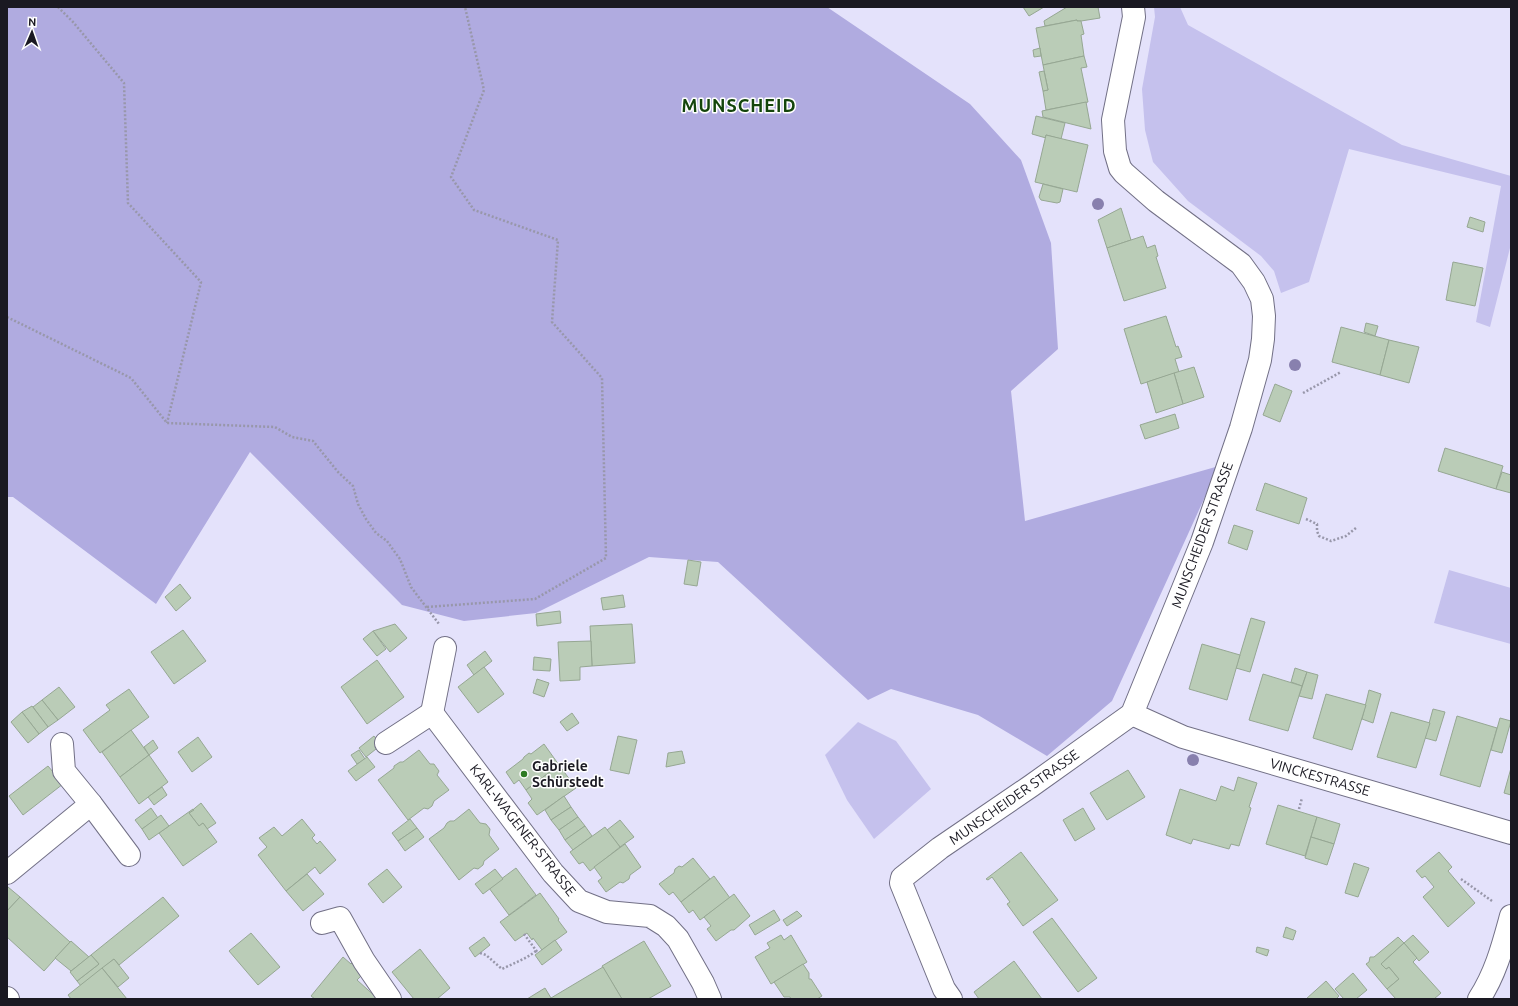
<svg xmlns="http://www.w3.org/2000/svg" width="1518" height="1006" font-family="Ubuntu,sans-serif">
<style>
.green{fill:#c5c1ed}
.forest{fill:#b0abe0}
.building{fill:#baccb7;stroke:#96a793}
.lines{fill:none;stroke-linecap:round;stroke-linejoin:round}
.street-casing{stroke:#727086;stroke-width:24}
.path{stroke:#9897aa;stroke-width:2.5;stroke-dasharray:2 2;stroke-linecap:butt}
.street{stroke:#fff;stroke-width:22}
.tree{fill:#8880ae}
.poi-dot{fill:#2f7c24;stroke:#fff;stroke-width:1.5}
.labels{text-anchor:middle;stroke-width:3;stroke-linejoin:round;paint-order:stroke}
.street-label{font-size:14px;fill:#1a1922;stroke:#fff}
.poi-label{font-size:14px;font-weight:bold;fill:#1a1922;stroke:#fff;text-anchor:start}
.district-label{font-size:18px;font-weight:bold;letter-spacing:1px;fill:#14450c;stroke:#fff}
</style>
<rect width="100%" height="100%" fill="#e4e2fb"/>
<g class="green">
<polygon points="1154,7 1180,7 1188,25 1402,145 1511,176 1511,244 1490,327 1476,322 1501,186 1349,149 1309,282 1281,293 1274,271 1261,256 1188,201 1153,162 1145,130 1142,89 1155,17"/>
<polygon points="1449,570 1511,588 1511,644 1434,623"/>
<polygon points="858,722 896,741 931,789 874,839 847,800 825,755"/>
</g>
<polygon class="forest" points="7,7 827,7 970,104 1021,160 1051,243 1058,349 1011,391 1025,521 1219,466 1112,701 1047,756 978,715 891,689 868,700 718,562 649,557 536,613 464,621 402,605 250,452 156,604 13,497 7,497"/>
<g class="building">
<polygon points="1023,7 1044,7 1029,16"/>
<polygon points="1067,7 1098,7 1100,18 1081,21 1077,21 1077,20 1045,26 1044,21"/>
<polygon points="1077,20 1077,21 1081,21 1084,34 1081,35 1084,56 1043,65 1036,28"/>
<polygon points="1040,48 1041,56 1034,57 1033,50"/>
<polygon points="1084,56 1087,67 1081,68 1088,102 1046,110 1043,91 1048,90 1043,65"/>
<polygon points="1044,71 1048,90 1043,91 1039,72"/>
<polygon points="1086,102 1091,129 1043,117 1042,111"/>
<polygon points="1036,116 1065,123 1061,139 1046,135 1046,138 1032,134"/>
<polygon points="1046,135 1088,145 1077,192 1035,182"/>
<polygon points="1043,184 1063,189 1060,202 1057,203 1041,200 1039,197"/>
<polygon points="1121,208 1131,240 1107,248 1098,220"/>
<polygon points="1470,217 1485,222 1483,232 1467,227"/>
<polygon points="1143,236 1147,248 1155,245 1158,256 1156,257 1166,288 1124,301 1107,248"/>
<polygon points="1453,262 1483,268 1475,306 1446,300"/>
<polygon points="1166,316 1176,347 1178,346 1182,357 1175,359 1179,372 1141,384 1124,329"/>
<polygon points="1366,323 1378,326 1375,336 1364,332"/>
<polygon points="1341,327 1389,340 1380,375 1332,362"/>
<polygon points="1389,340 1419,347 1409,383 1380,375"/>
<polygon points="1194,367 1204,397 1183,404 1174,373"/>
<polygon points="1174,373 1183,404 1156,413 1147,382"/>
<polygon points="1275,384 1292,391 1280,422 1263,415"/>
<polygon points="1175,414 1179,428 1145,439 1140,425"/>
<polygon points="1445,448 1503,466 1496,489 1438,471"/>
<polygon points="1502,472 1511,475 1511,493 1496,489"/>
<polygon points="1265,483 1307,498 1299,524 1256,510"/>
<polygon points="1234,525 1253,531 1247,550 1228,543"/>
<polygon points="688,560 701,562 697,586 684,584"/>
<polygon points="180,584 191,598 176,611 165,597"/>
<polygon points="623,595 625,607 603,610 601,598"/>
<polygon points="560,611 561,623 537,626 536,614"/>
<polygon points="1251,618 1265,622 1250,672 1236,668"/>
<polygon points="395,624 407,638 390,652 373,631"/>
<polygon points="632,624 635,663 592,666 590,626"/>
<polygon points="183,630 206,661 174,684 151,652"/>
<polygon points="373,631 386,649 377,656 363,639"/>
<polygon points="591,641 592,666 580,667 580,680 560,681 558,642"/>
<polygon points="1202,644 1240,655 1227,700 1189,689"/>
<polygon points="485,651 492,661 474,675 467,665"/>
<polygon points="534,657 551,659 550,671 533,670"/>
<polygon points="377,660 404,697 367,724 341,687"/>
<polygon points="484,667 504,694 478,713 458,687"/>
<polygon points="1295,668 1307,672 1302,686 1291,682"/>
<polygon points="1307,672 1318,675 1312,699 1299,696"/>
<polygon points="1263,674 1302,686 1288,731 1249,720"/>
<polygon points="537,679 549,683 544,697 533,693"/>
<polygon points="59,687 75,707 58,720 42,700"/>
<polygon points="129,689 149,717 100,753 83,730 110,710 106,705"/>
<polygon points="1369,690 1381,694 1373,723 1362,719"/>
<polygon points="1326,694 1366,705 1352,750 1313,738"/>
<polygon points="42,700 58,720 48,727 33,707"/>
<polygon points="32,706 48,727 39,734 22,712"/>
<polygon points="1433,709 1445,712 1436,741 1425,738"/>
<polygon points="22,712 39,734 28,743 11,722"/>
<polygon points="1391,712 1430,723 1416,768 1377,757"/>
<polygon points="572,713 579,723 567,731 560,722"/>
<polygon points="1457,716 1497,728 1480,787 1440,775"/>
<polygon points="1500,718 1511,721 1502,753 1491,750"/>
<polygon points="131,730 149,755 120,777 102,752"/>
<polygon points="374,736 381,745 366,757 359,748"/>
<polygon points="618,736 637,740 629,774 610,770"/>
<polygon points="198,737 212,757 192,772 178,752"/>
<polygon points="153,740 158,748 149,755 144,747"/>
<polygon points="544,744 559,765 526,790 519,780 514,784 506,772 523,759 524,757 529,753 531,754"/>
<polygon points="359,750 365,759 357,764 351,755"/>
<polygon points="419,750 430,764 434,764 436,767 439,771 437,775 449,790 434,801 432,806 428,809 424,808 408,820 378,780 394,768 394,766 400,762 403,762"/>
<polygon points="682,751 685,763 666,767 668,753"/>
<polygon points="149,755 168,782 139,804 120,777"/>
<polygon points="367,757 375,767 356,781 348,771"/>
<polygon points="559,765 576,788 537,815 528,803 532,799 526,790"/>
<polygon points="48,766 63,784 23,815 9,796"/>
<polygon points="1511,768 1511,795 1504,793"/>
<polygon points="1128,770 1145,797 1107,820 1090,793"/>
<polygon points="1238,777 1257,783 1249,807 1251,808 1239,846 1231,844 1229,849 1193,839 1191,844 1166,835 1180,789 1216,801 1221,786 1234,791"/>
<polygon points="162,787 167,795 154,805 148,797"/>
<polygon points="564,796 571,807 551,820 545,810"/>
<polygon points="201,803 216,823 207,829 203,823 199,826 189,813"/>
<polygon points="1278,805 1317,817 1305,856 1266,844"/>
<polygon points="571,807 578,817 559,830 551,820"/>
<polygon points="151,808 158,818 142,829 135,820"/>
<polygon points="1083,808 1095,829 1075,841 1063,820"/>
<polygon points="193,809 194,810 189,813 199,826 203,823 217,842 183,866 159,833"/>
<polygon points="469,809 480,823 486,824 490,829 489,835 499,849 484,861 483,865 478,869 474,868 459,880 429,839 444,828 447,823 450,821 454,821"/>
<polygon points="161,815 169,826 149,840 142,829"/>
<polygon points="578,817 585,826 565,840 559,830"/>
<polygon points="1317,817 1340,824 1334,844 1311,837"/>
<polygon points="302,819 315,835 312,838 317,844 320,841 336,860 320,874 315,867 286,891 258,855 267,847 259,838 274,827 282,836"/>
<polygon points="410,819 417,828 398,841 392,833"/>
<polygon points="620,820 634,837 620,847 607,830"/>
<polygon points="585,826 592,836 573,850 565,840"/>
<polygon points="605,827 620,847 590,871 583,862 579,864 570,852"/>
<polygon points="417,828 424,837 405,851 398,841"/>
<polygon points="1311,837 1334,844 1327,865 1305,858"/>
<polygon points="625,844 641,867 630,875 629,879 623,883 620,882 606,892 598,881 602,878 594,867"/>
<polygon points="1021,852 1058,900 1023,926 1007,904 1010,902 992,877 988,880 986,879"/>
<polygon points="1439,852 1452,867 1448,871 1475,903 1448,927 1423,897 1434,887 1425,876 1422,878 1416,871"/>
<polygon points="693,858 710,879 681,902 673,892 669,895 659,884 674,873 675,869 679,866 682,867"/>
<polygon points="1354,863 1369,868 1358,897 1345,893"/>
<polygon points="516,868 536,895 509,915 489,888"/>
<polygon points="387,869 402,887 383,903 368,884"/>
<polygon points="495,869 503,879 483,894 475,884"/>
<polygon points="307,874 324,894 303,911 286,891"/>
<polygon points="714,876 730,898 700,920 693,910 689,913 681,902"/>
<polygon points="8,887 20,897 7,911 7,888"/>
<polygon points="540,893 559,919 558,920 567,932 542,950 533,938 532,940 527,933 515,941 500,922"/>
<polygon points="734,894 750,916 734,930 731,930 716,941 707,929 711,926 704,917"/>
<polygon points="20,897 70,942 44,971 7,937 7,911"/>
<polygon points="163,897 179,916 119,965 114,959 81,986 77,981 99,964 91,955"/>
<polygon points="774,910 780,920 755,935 749,925"/>
<polygon points="797,911 802,916 787,926 783,920"/>
<polygon points="1052,918 1097,978 1078,992 1033,932"/>
<polygon points="1286,927 1296,931 1293,940 1283,937"/>
<polygon points="251,933 280,967 258,985 229,951"/>
<polygon points="781,935 784,940 791,935 807,962 771,984 755,957 770,948 767,943"/>
<polygon points="1413,935 1429,952 1419,961 1404,943"/>
<polygon points="484,937 490,945 475,957 469,948"/>
<polygon points="1398,937 1404,943 1381,964 1386,969 1389,967 1399,979 1387,989 1366,964 1369,962 1370,957 1374,957"/>
<polygon points="555,940 562,950 542,965 535,955"/>
<polygon points="71,941 89,957 71,971 55,958"/>
<polygon points="644,941 671,986 648,999 622,999 602,966"/>
<polygon points="1404,943 1417,958 1413,962 1441,993 1434,999 1396,999 1387,989 1399,979 1389,967 1386,969 1381,964"/>
<polygon points="1257,947 1269,950 1267,956 1256,952"/>
<polygon points="420,949 450,988 437,999 414,999 392,972"/>
<polygon points="91,955 99,964 77,981 70,972"/>
<polygon points="343,957 351,964 352,963 364,973 357,980 378,999 315,999 311,996"/>
<polygon points="114,959 129,978 118,987 102,968"/>
<polygon points="1014,961 1042,999 979,999 974,992"/>
<polygon points="803,964 809,973 809,979 811,979 822,996 817,999 791,999 790,997 784,997 774,982"/>
<polygon points="603,967 622,999 527,999 545,988 551,998"/>
<polygon points="102,968 127,999 71,999 68,995"/>
<polygon points="1353,973 1367,990 1356,999 1344,999 1335,989"/>
<polygon points="1326,981 1339,996 1336,999 1306,999"/>
</g>
<g class="lines">
<g class="street-casing">
<g id="street">
<polyline points="432,713 445,648"/>
<polyline points="1132,714 1183,737 1511,833"/>
<polyline points="386,743 432,713 553,873 579,901 607,912 650,916 666,926 678,939 703,983 710,999"/>
<polyline points="91,804 129,855"/>
<polyline points="7,873 91,804 64,771 62,744"/>
<polyline points="322,923 340,918 364,961 390,999"/>
<polyline points="7,998 8,999"/>
<polyline points="951,999 944,989 901,883 902,878 940,848 1031,786 1132,714 1202,542 1241,428 1260,360 1263,339 1264,316 1262,299 1254,282 1241,264 1156,201 1124,173 1120,168 1115,151 1113,120 1134,17 1133,7"/>
<path d="M1479 999C1496 973 1503 945 1511 916"/>
</g>
</g>
<g class="path">
<polyline points="58,7 73,22 124,83 128,203 201,282 167,423"/>
<polyline points="7,317 131,378 167,423 275,427 292,437 313,441 338,472 353,486 358,504 366,519 376,533 387,541 394,551 400,559 411,587 439,624"/>
<polyline points="1303,393 1341,372"/>
<polyline points="1306,519 1317,524 1317,531 1319,536 1331,541 1346,536 1356,528"/>
<polyline points="427,607 535,599 606,558 602,378 552,322 558,240 474,210 451,177 484,90 465,7"/>
<polyline points="1299,809 1302,798"/>
<polyline points="1461,879 1492,901"/>
<polyline points="524,934 538,953"/>
<path d="M480 953 486 955 502 969C514 963 526 959 536 951"/>
</g>
<use href="#street" class="street"/>
</g>
<g class="tree">
<circle cx="1098" cy="204" r="6"/>
<circle cx="1295" cy="365" r="6"/>
<circle cx="1193" cy="760" r="6"/>
</g>
<circle class="poi-dot" cx="524" cy="774" r="4"/>
<g class="labels">
<g class="street-label">
<text transform="translate(1202 535) rotate(-70)" y="5">MUNSCHEIDER STRASSE</text>
<text transform="translate(1320 777) rotate(16)" y="5">VINCKESTRASSE</text>
<text transform="translate(1014 797) rotate(-35)" y="5">MUNSCHEIDER STRASSE</text>
<text transform="translate(523 830) rotate(52)" y="5">KARL-WAGENER-STRASSE</text>
</g>
<g class="poi-label">
<text x="532" y="771">Gabriele<tspan x="532" dy="16">Schürstedt</tspan></text>
</g>
<g class="district-label">
<text x="739" y="112">MUNSCHEID</text>
</g>
</g>
<rect width="1518" height="1006" fill="none" stroke="#1a1922" stroke-width="16"/>
<g transform="translate(32 32) rotate(2)" stroke="#ffffff" stroke-width="3" paint-order="stroke">
<path d="M0-3L7 15L0 10L-7 15Z" fill="#1a1922"/>
<text y="-6" font-size="11" font-weight="bold" text-anchor="middle" fill="#1a1922">N</text>
</g>
</svg>
